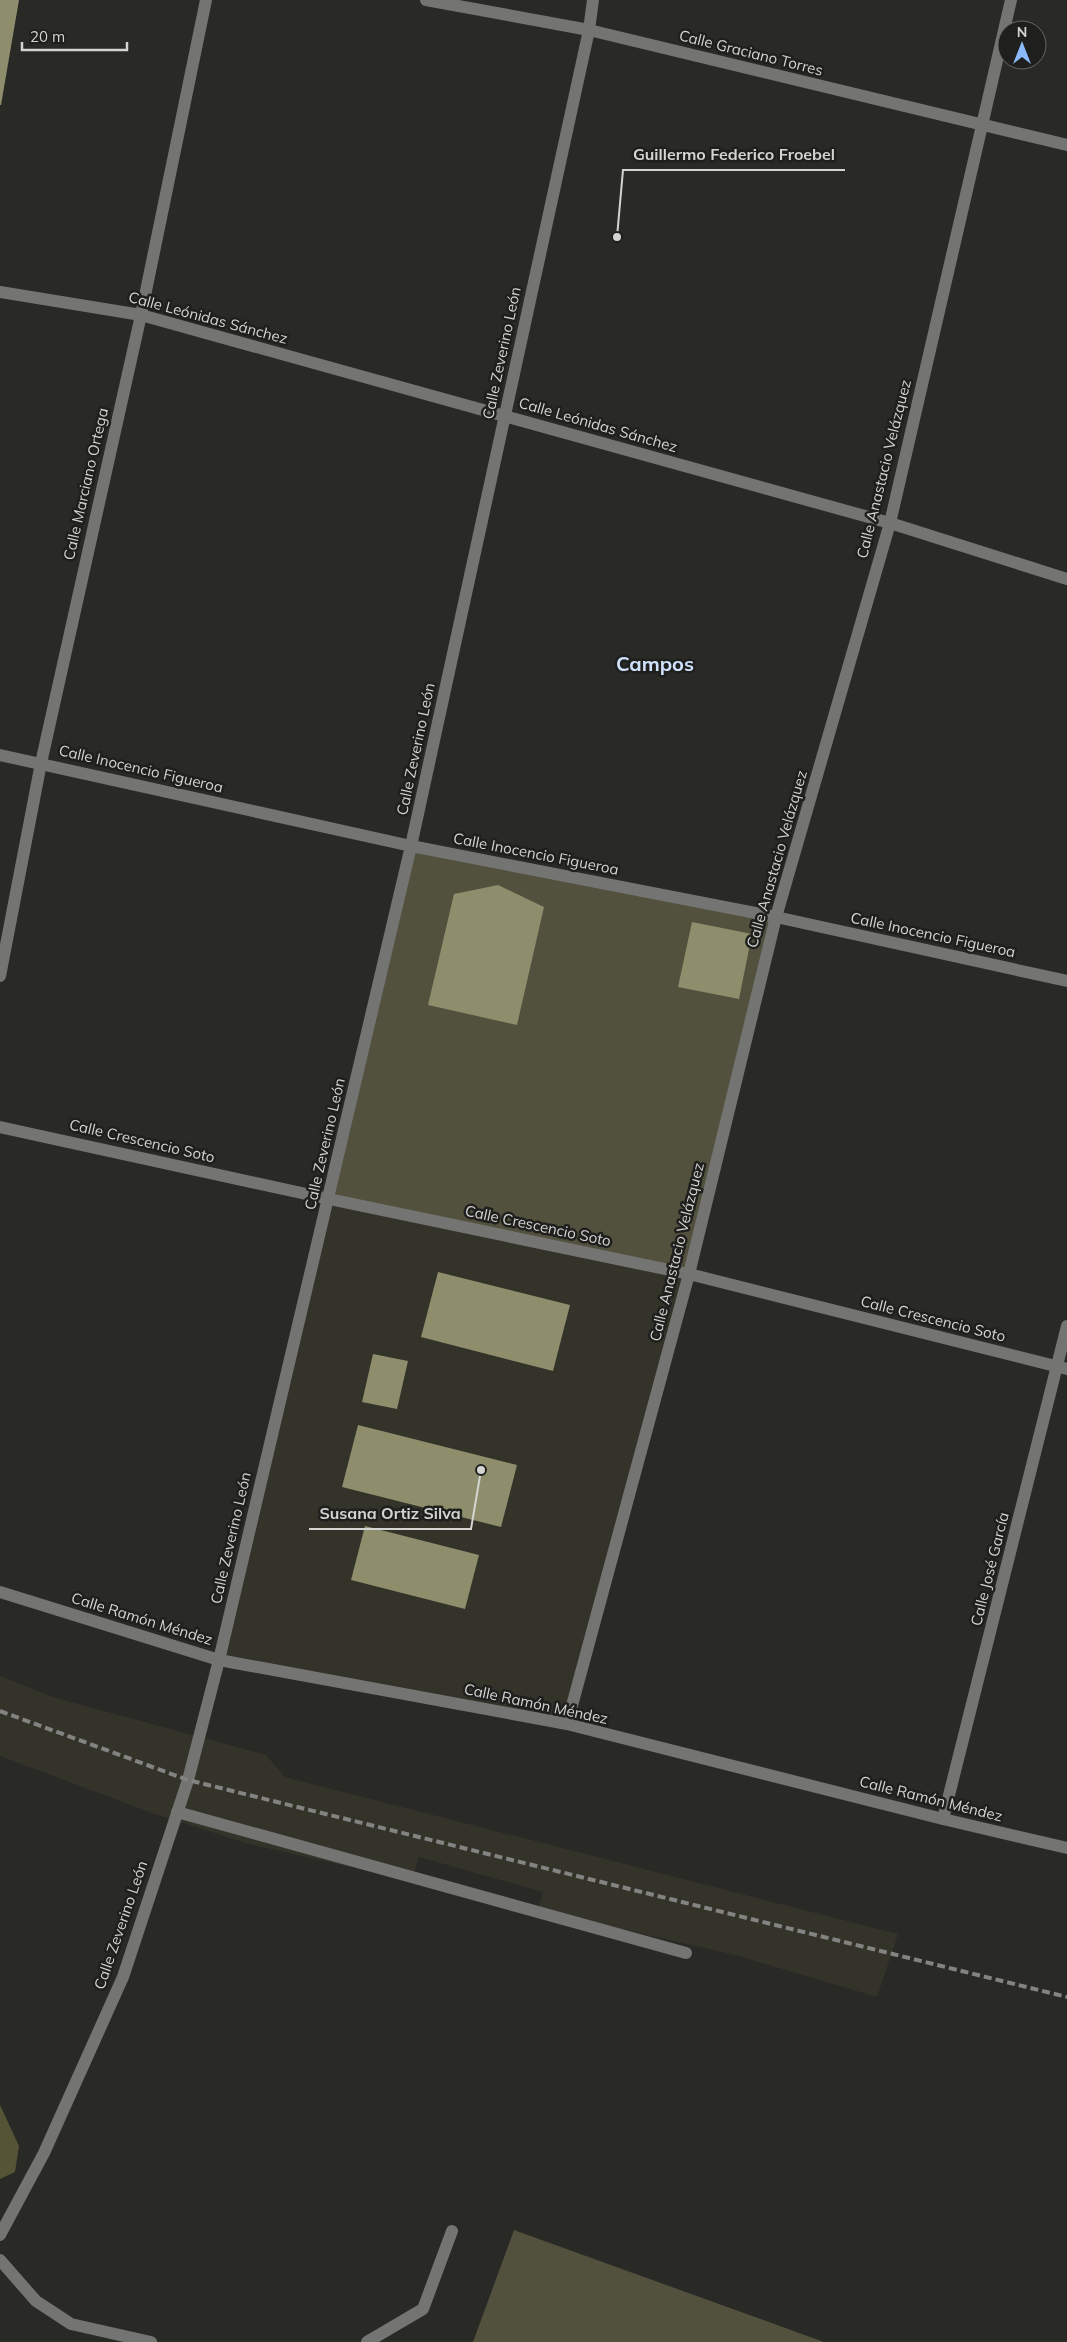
<svg xmlns="http://www.w3.org/2000/svg" width="1067" height="2342" font-family="Mulish,sans-serif">
<style>
.built{fill:#33332a}
.green{fill:#52513e}
.forest{fill:#555436}
.building{fill:#8e8e6d}
.lines{fill:none;stroke-linecap:round;stroke-linejoin:round}
.minor{stroke:#747473;stroke-width:12}
.rail{stroke:#838381;stroke-width:4;stroke-dasharray:8 4;stroke-linecap:butt}
.labels{text-anchor:middle;stroke-width:5;stroke-linejoin:round;paint-order:stroke}
.street-label{font-size:15px;fill:#d4d4d2;stroke:#1f1f1d}
.district-label{font-size:20px;font-weight:bold;fill:#cfe1fb;stroke:#1f1f1d}
.leader{fill:none;stroke:#d4d4d2;stroke-width:2}
.callout-dot{fill:#d4d4d2;stroke:#1f1f1d;stroke-width:2}
.callout-label{font-size:16px;text-anchor:middle;font-weight:bold;fill:#d4d4d2;stroke:#1f1f1d;stroke-width:5;stroke-linejoin:round;paint-order:stroke}
</style>
<rect width="100%" height="100%" fill="#292926"/>
<g class="built">
<polygon points="329,1199 689,1274 567,1724 219,1660"/>
<polygon points="0,1676 56,1698 266,1755 285,1777 898,1934 877,1997 735,1955 538,1910 543,1892 419,1857 412,1881 249,1844 152,1813 0,1756"/>
</g>
<g class="green">
<polygon points="411,846 776,917 689,1274 329,1199"/>
<polygon points="514,2230 824,2342 473,2342"/>
</g>
<polygon class="forest" points="0,2105 19,2146 15,2172 0,2179"/>
<g class="building">
<polygon points="0,0 19,0 1,105 0,105"/>
<polygon points="498,885 544,907 517,1025 428,1005 454,894"/>
<polygon points="692,922 752,934 739,999 678,987"/>
<polygon points="438,1272 570,1305 553,1371 421,1337"/>
<polygon points="373,1354 408,1361 397,1409 362,1402"/>
<polygon points="358,1425 517,1465 501,1527 342,1487"/>
<polygon points="365,1526 479,1555 465,1609 351,1580"/>
</g>
<g class="lines">
<g class="minor">
<polyline points="426,0 589,30 1067,145"/>
<polyline points="0,292 141,315 890,523 1067,579"/>
<polyline points="0,755 411,846 776,917 1067,981"/>
<polyline points="0,976 41,763 141,315 206,0"/>
<polyline points="0,1127 329,1199 689,1274 1067,1369"/>
<polyline points="0,1592 219,1660 567,1724 943,1819 1067,1848"/>
<polyline points="567,1724 689,1274 776,917 890,523 1011,0"/>
<polyline points="177,1812 686,1953"/>
<polyline points="943,1819 1067,1326"/>
<polyline points="0,2235 44,2153 123,1977 188,1780 219,1660 411,846 589,30 593,0"/>
<polyline points="0,2260 36,2301 71,2324 151,2342"/>
<polyline points="367,2342 423,2309 452,2231"/>
</g>
<polyline class="rail" points="0,1711 188,1780 1067,1997"/>
</g>
<g class="labels">
<g class="street-label">
<text transform="translate(751 53) rotate(14)" y="5">Calle Graciano Torres</text>
<text transform="translate(208 318) rotate(15)" y="5">Calle Leónidas Sánchez</text>
<text transform="translate(502 353) rotate(-78)" y="5">Calle Zeverino León</text>
<text transform="translate(598 425) rotate(16)" y="5">Calle Leónidas Sánchez</text>
<text transform="translate(884 469) rotate(-76)" y="5">Calle Anastacio Velázquez</text>
<text transform="translate(86 484) rotate(-77)" y="5">Calle Marciano Ortega</text>
<text transform="translate(416 749) rotate(-78)" y="5">Calle Zeverino León</text>
<text transform="translate(141 769) rotate(13)" y="5">Calle Inocencio Figueroa</text>
<text transform="translate(536 854) rotate(11)" y="5">Calle Inocencio Figueroa</text>
<text transform="translate(777 859) rotate(-74)" y="5">Calle Anastacio Velázquez</text>
<text transform="translate(933 935) rotate(12)" y="5">Calle Inocencio Figueroa</text>
<text transform="translate(142 1141) rotate(13)" y="5">Calle Crescencio Soto</text>
<text transform="translate(325 1144) rotate(-77)" y="5">Calle Zeverino León</text>
<text transform="translate(538 1226) rotate(12)" y="5">Calle Crescencio Soto</text>
<text transform="translate(677 1252) rotate(-76)" y="5">Calle Anastacio Velázquez</text>
<text transform="translate(933 1319) rotate(14)" y="5">Calle Crescencio Soto</text>
<text transform="translate(231 1538) rotate(-77)" y="5">Calle Zeverino León</text>
<text transform="translate(990 1569) rotate(-76)" y="5">Calle José García</text>
<text transform="translate(142 1619) rotate(17)" y="5">Calle Ramón Méndez</text>
<text transform="translate(536 1704) rotate(12)" y="5">Calle Ramón Méndez</text>
<text transform="translate(931 1799) rotate(14)" y="5">Calle Ramón Méndez</text>
<text transform="translate(121 1925) rotate(-71)" y="5">Calle Zeverino León</text>
</g>
<g class="district-label">
<text x="655" y="671">Campos</text>
</g>
</g>
<path class="leader" d="M617 237L623 170H845M481 1470L471 1529H309"/>
<g class="callout-dot">
<circle cx="617" cy="237" r="5"/>
<circle cx="481" cy="1470" r="5"/>
</g>
<g class="callout-label">
<text x="734" y="160">Guillermo Federico Froebel</text>
<text x="390" y="1519">Susana Ortiz Silva</text>
</g>
<g transform="translate(1022 45)"><circle r="24" fill="#1f1f1d" stroke="#676765"/>
<path d="M0-4L9 19L0 12L-9 19Z" fill="#8bbafc"/>
<text y="-8" font-size="14" font-weight="bold" text-anchor="middle" fill="#d4d4d2">N</text>
</g>
<path d="M22 42v8h105v-8" fill="none" stroke="#d4d4d2" stroke-width="2.5"/>
<text x="30" y="42" font-size="15" fill="#d4d4d2" stroke="#1f1f1d" stroke-width="4" paint-order="stroke">20 m</text>
</svg>
